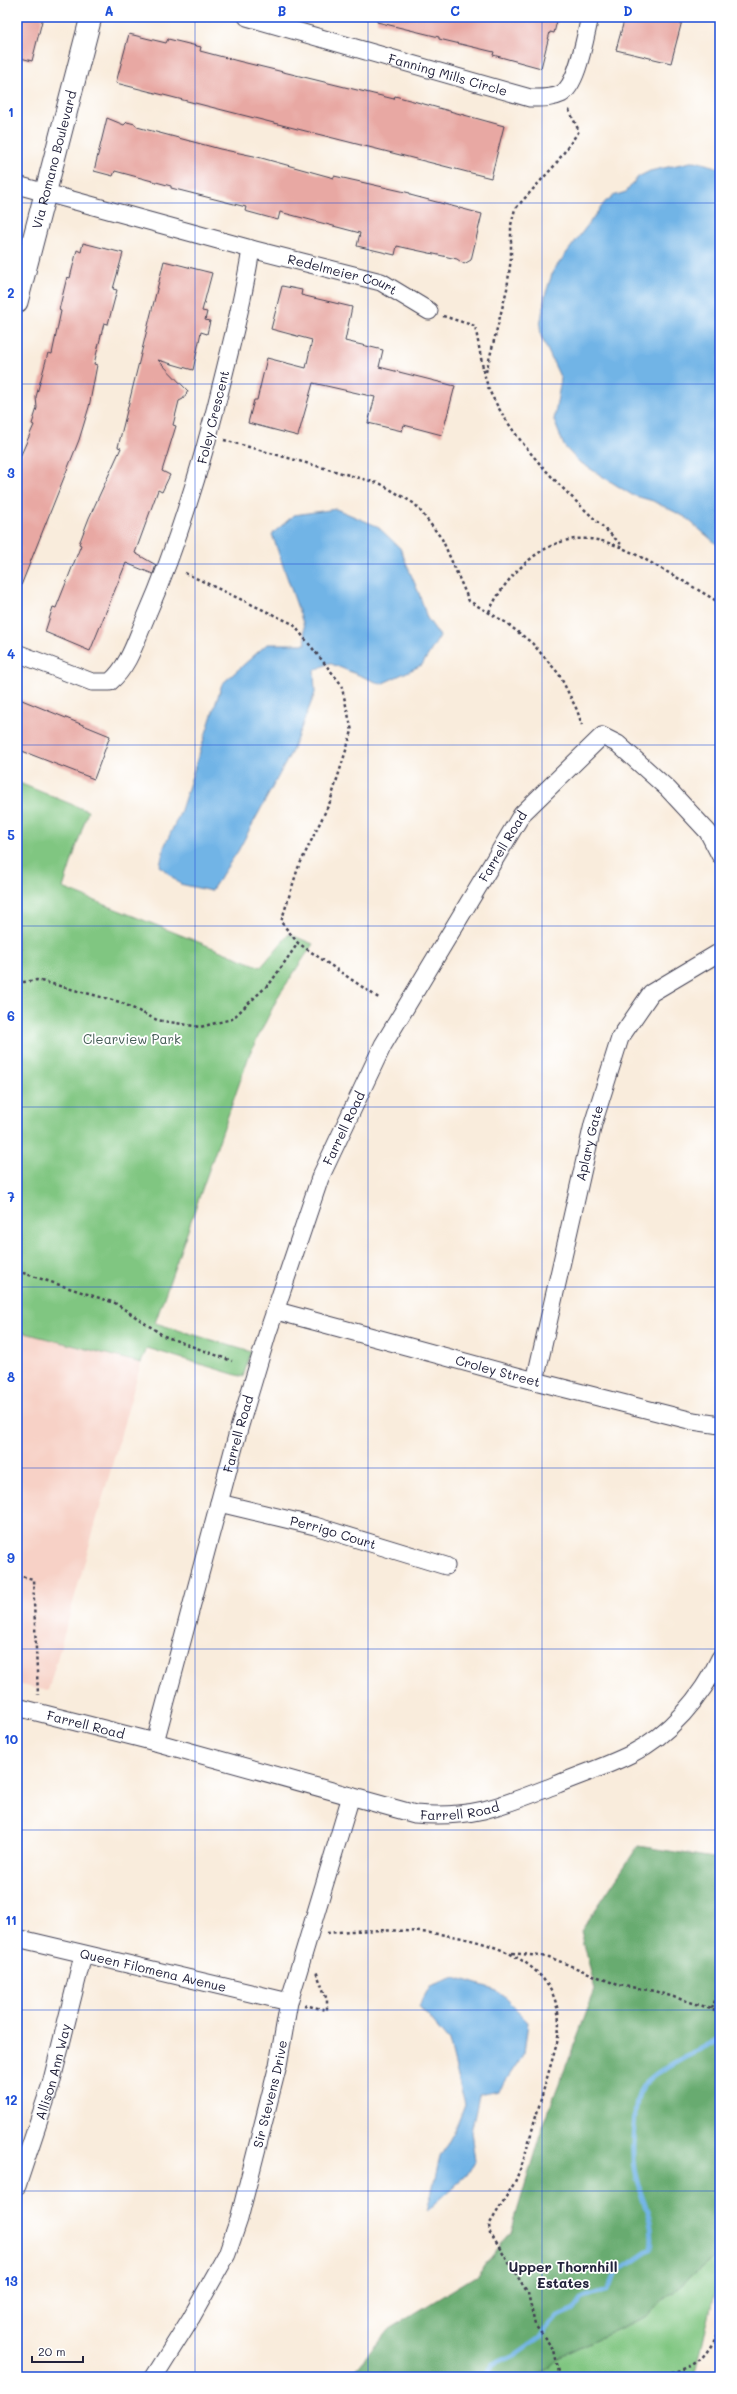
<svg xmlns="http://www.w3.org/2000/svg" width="737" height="2394" font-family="Mali,sans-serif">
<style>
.built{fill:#f7d1c6}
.green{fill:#80c681;stroke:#51745e}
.forest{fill:#68ab6f;stroke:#456655}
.water{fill:#71b4e6;stroke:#4a6b90}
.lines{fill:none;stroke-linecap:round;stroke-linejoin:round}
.stream{stroke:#71b4e6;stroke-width:5}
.building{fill:#e8a8a3}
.minor-casing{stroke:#424053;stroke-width:19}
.tertiary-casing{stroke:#424053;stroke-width:23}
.path{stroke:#424053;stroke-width:2.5;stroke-dasharray:3 3;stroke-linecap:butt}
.minor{stroke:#fff;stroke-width:17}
.tertiary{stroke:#fff;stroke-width:21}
.grid{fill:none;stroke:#1d4ed8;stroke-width:1;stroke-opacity:0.55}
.labels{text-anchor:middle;stroke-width:3.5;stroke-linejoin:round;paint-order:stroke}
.street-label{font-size:13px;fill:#22223b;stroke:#fff}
.park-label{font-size:13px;fill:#435b54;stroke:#fff}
.neighbourhood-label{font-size:14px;font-weight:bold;fill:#22223b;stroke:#fff}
.neatline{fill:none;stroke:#1d4ed8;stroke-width:1.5}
.grid-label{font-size:13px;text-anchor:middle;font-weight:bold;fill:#1d4ed8}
</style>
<rect width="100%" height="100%" fill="#fff"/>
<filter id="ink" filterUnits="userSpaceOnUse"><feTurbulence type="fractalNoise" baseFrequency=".025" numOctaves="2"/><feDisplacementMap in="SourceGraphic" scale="8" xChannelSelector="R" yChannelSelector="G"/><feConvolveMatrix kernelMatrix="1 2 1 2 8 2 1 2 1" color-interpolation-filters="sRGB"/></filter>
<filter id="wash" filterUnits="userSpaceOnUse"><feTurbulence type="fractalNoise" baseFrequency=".012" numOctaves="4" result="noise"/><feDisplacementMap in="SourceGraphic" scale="16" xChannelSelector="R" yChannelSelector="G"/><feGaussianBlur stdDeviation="0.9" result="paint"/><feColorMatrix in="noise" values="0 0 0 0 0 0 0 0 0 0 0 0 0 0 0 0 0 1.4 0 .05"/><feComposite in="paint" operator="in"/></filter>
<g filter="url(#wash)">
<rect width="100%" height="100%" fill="#f9ecdc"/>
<polygon class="built" points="17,1331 141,1363 48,1691 17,1684"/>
<g class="green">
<polygon points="17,782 88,811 63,888 261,967 289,934 313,944 279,995 250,1053 155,1323 251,1352 243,1377 147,1348 141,1363 17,1331"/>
<polygon points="720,2251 720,2268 695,2377 538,2377 559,2357 646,2316"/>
</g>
<polygon class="forest" points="638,1846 720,1859 720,2251 646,2316 559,2357 538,2377 349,2377 389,2329 477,2275 511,2232 540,2134 595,1990 581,1931"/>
<g class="water">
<polygon points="695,161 720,168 720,547 685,517 653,501 632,495 578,461 564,446 554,420 561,379 541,336 540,326 545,296 553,271 605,202 613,196 626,192 638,177 650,171"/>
<polygon points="336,509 377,526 400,548 420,596 427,618 440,636 422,665 381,684 329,663 314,671 315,693 292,751 238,851 211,891 180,884 160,866 164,847 180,813 222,684 267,644 306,644 303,623 272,534 294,515"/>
<polygon points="455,1977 497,1990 528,2021 524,2053 499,2091 479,2095 471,2132 475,2161 467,2175 427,2211 440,2157 455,2130 465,2105 449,2041 419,2006 430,1986"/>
</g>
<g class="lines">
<path class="stream" d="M485 2377 493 2365 514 2355 541 2336 558 2316 574 2309 582 2298 606 2290 619 2271 651 2249C655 2225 645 2207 638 2185 632 2167 632 2146 634 2127 635 2116 635 2102 640 2091 649 2071 700 2050 720 2038"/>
</g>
<g id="blocks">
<g class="building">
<polygon points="17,17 43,17 32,61 17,57"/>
<polygon points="377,17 558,17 554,33 550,32 541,68 493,55 494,52 439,39 439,37 377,22"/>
<polygon points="625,17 683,17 671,63 616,50"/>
<polygon points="129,34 166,43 168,39 201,47 200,51 238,61 394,99 395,96 504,126 491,178 116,83"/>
<polygon points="107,118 124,125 127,122 135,124 137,127 220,149 254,156 334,178 334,176 410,193 410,195 482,214 471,260 464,264 457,259 397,246 395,255 357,246 360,233 280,212 278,220 245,211 246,207 171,188 171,186 115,171 113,176 94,171"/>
<polygon points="83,243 123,253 113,289 117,290 108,324 104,323 94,364 97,365 89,407 79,440 18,593 17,464 34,425 32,424 37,408 36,397 48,353 52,354 61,311 59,310 67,277 70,278 77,250 81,252"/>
<polygon points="164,261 212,273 202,311 207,312 205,320 210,321 207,334 201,332 193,370 158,360 188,391 183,399 179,401 173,425 176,426 162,471 170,475 162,492 158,490 135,553 156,565 153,574 126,563 90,651 45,632 53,607 56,608 81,545 79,544 89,518 121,448 118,447"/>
<polygon points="282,286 302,290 301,295 352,307 345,341 383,350 379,367 455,386 442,435 404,425 402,431 368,423 375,397 313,383 298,436 248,423 254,400 257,400 267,358 306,368 312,340 271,329"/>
<polygon points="17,698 110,736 94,779 17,749"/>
</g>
</g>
</g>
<g filter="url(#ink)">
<use href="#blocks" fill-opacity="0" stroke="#424053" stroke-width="1"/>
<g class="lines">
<g class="minor-casing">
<g id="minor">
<path id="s1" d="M247 17 530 98C540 98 551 99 561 94 578 85 585 36 590 17"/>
<path d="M17 185 251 249C245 290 235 330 225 370 205 454 181 537 146 617 136 640 129 666 110 682H92L17 653"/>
<path id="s2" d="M251 249 381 282 429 311"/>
<path id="s3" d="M277 1311 535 1381 693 1421 720 1425"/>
<path id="s4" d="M535 1381 593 1124 620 1038 651 993 720 952"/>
<path id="s5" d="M219 1503 315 1526 446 1566"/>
<path id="s6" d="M17 1707 155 1742 415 1814C474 1819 504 1805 558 1784 582 1774 607 1766 631 1754 669 1735 702 1697 720 1658"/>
<path id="s7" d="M155 1742 238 1432 267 1335 320 1178 383 1045 522 814 602 736 618 744 668 789 708 832 720 855"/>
<path id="s8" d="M17 1938 289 2002"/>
<path id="s9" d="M17 2186 51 2084 83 1955"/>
<path id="s10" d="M154 2377 191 2318 227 2254 239 2219 278 2065 289 2002 351 1796"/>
</g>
</g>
<g class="tertiary-casing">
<g id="tertiary">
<path id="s11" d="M17 302 91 17"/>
</g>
</g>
<g class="path">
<path d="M443 316 475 326C479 344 483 376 490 392 521 454 574 499 623 546"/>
<polyline points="486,372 507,289 511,258 511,225 515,209 555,165 579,131 568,108"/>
<polyline points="224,440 381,484 415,504 442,539 469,601 505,622 532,643 559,674 577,710 582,725"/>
<polyline points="185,573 293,624 341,684 352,731 330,802 298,868 281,922 298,943 380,999"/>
<path d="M489 612C498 592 512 574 529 560 576 522 614 541 660 568 680 579 700 591 720 603"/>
<polyline points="17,983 37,980 120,1002 157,1020 200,1027 232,1019 271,982 298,943"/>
<polyline points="17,1271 115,1303 164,1336 232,1361"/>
<polyline points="17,1575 33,1579 38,1695"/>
<path d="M327 1933C401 1925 579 1928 557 2043L523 2162 515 2182 489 2225 490 2233 528 2293 535 2325 554 2350 560 2377"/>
<polyline points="512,1953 549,1957 618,1985 654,1991 703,2006 720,2013"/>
<polyline points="304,2005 327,2010 327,2000 316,1971"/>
<polyline points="711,2009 720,1984"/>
<path d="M617 2377C643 2375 677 2377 698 2361 707 2354 714 2341 720 2331"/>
</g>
<use href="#minor" class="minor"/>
<use href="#tertiary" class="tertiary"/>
</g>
</g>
<path class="grid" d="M195 17V2377M368 17V2377M542 17V2377M17 203H720M17 384H720M17 564H720M17 745H720M17 926H720M17 1107H720M17 1287H720M17 1468H720M17 1649H720M17 1830H720M17 2010H720M17 2191H720"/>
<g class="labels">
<g class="street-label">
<text dy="5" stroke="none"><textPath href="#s1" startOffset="209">Fanning Mills Circle</textPath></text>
<text dy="5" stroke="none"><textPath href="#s11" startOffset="147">Via Romano Boulevard</textPath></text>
<text dy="5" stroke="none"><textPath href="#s2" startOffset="95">Redelmeier Court</textPath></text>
<text transform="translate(213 417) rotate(-76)" y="5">Foley Crescent</text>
<text dy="5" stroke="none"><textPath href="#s7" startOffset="967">Farrell Road</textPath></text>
<text dy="5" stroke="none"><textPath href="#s7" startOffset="643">Farrell Road</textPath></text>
<text dy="5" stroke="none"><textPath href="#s4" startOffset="244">Aplary Gate</textPath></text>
<text dy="5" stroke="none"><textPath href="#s3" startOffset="229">Croley Street</textPath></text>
<text dy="5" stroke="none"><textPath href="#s7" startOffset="319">Farrell Road</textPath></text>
<text dy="5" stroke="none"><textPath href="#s5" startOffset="118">Perrigo Court</textPath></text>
<text dy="5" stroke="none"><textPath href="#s6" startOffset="71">Farrell Road</textPath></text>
<text dy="5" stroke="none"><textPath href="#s6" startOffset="457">Farrell Road</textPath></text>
<text dy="5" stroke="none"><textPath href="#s8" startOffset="140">Queen Filomena Avenue</textPath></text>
<text dy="5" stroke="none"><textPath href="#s9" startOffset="120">Allison Ann Way</textPath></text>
<text dy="5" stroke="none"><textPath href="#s10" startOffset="309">Sir Stevens Drive</textPath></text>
</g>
<g class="park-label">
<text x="132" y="1044">Clearview Park</text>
</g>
<g class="neighbourhood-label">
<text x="563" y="2272">Upper Thornhill<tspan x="563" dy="16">Estates</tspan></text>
</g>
</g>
<rect width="737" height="2394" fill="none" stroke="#fff" stroke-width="44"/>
<path d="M32 2356v6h51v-6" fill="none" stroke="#22223b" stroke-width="2"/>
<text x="38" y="2356" font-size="12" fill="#22223b" stroke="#ffffff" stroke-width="3" paint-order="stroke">20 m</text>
<rect x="22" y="22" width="693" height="2350" class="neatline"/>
<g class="grid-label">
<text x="109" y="16">A</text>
<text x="282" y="16">B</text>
<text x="455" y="16">C</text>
<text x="628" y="16">D</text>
<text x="11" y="117">1</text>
<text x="11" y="298">2</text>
<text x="11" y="478">3</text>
<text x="11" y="659">4</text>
<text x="11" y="840">5</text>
<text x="11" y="1021">6</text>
<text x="11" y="1202">7</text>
<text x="11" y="1382">8</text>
<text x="11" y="1563">9</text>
<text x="11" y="1744">10</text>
<text x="11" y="1925">11</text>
<text x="11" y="2105">12</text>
<text x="11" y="2286">13</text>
</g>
</svg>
